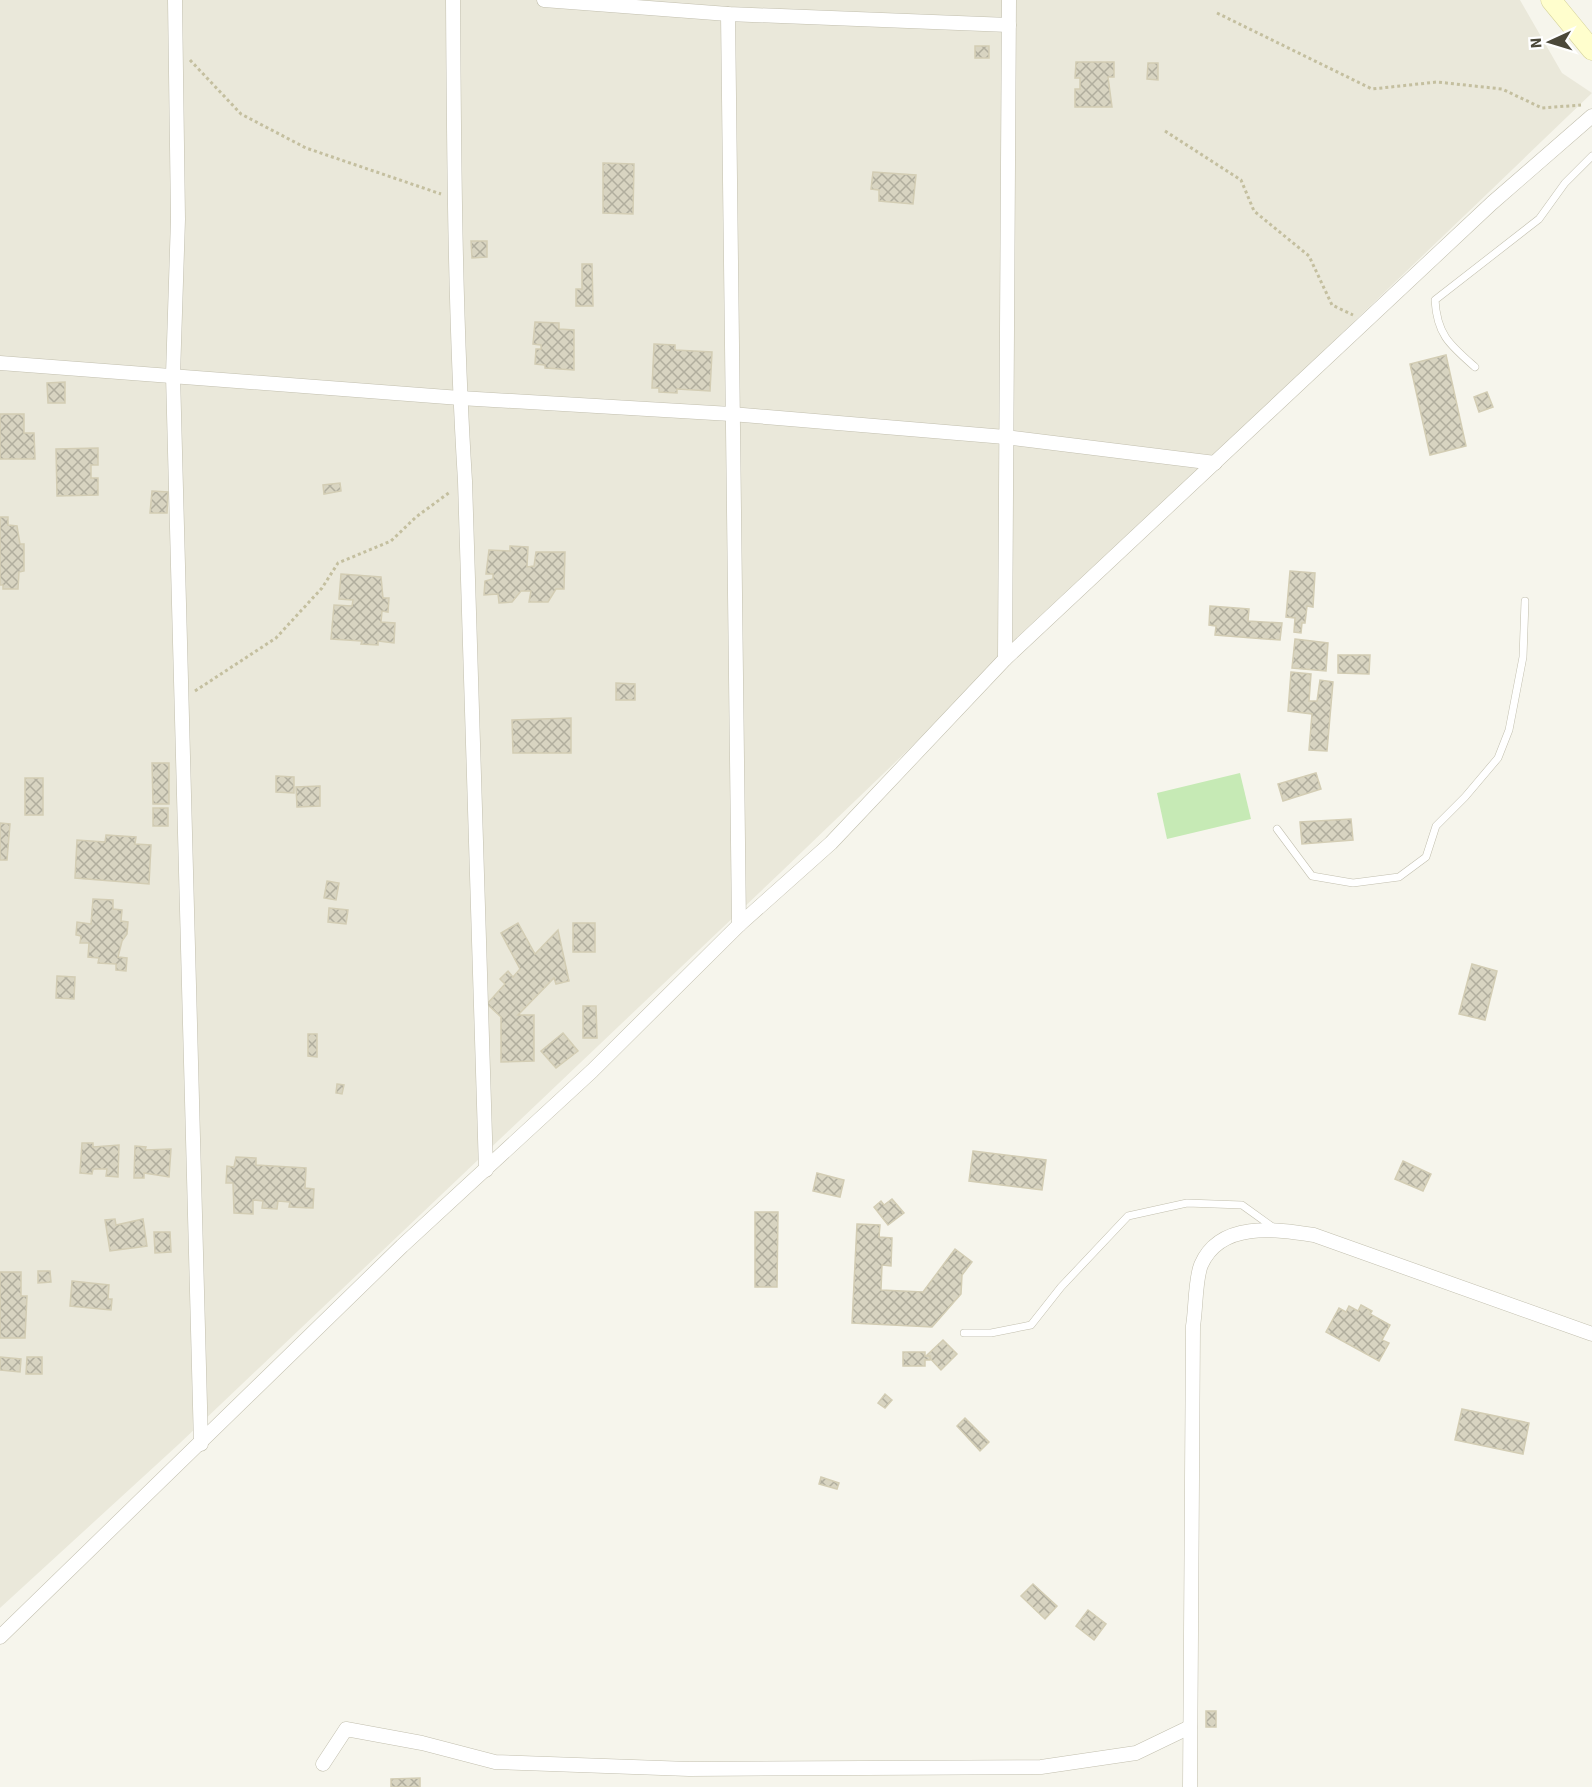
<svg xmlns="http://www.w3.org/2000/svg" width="1592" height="1787" font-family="'Source Sans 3',sans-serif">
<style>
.residential{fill:#eae8da}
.green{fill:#c6eab5}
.building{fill:url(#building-cross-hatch);stroke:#d3cdb4;stroke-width:1.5}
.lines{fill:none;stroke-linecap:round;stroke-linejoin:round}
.lane-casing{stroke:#c2bfae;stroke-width:8}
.street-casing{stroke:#c2bfae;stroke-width:15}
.secondary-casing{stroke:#d6d39b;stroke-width:21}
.path{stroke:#c4bf9f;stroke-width:3;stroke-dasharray:3 3;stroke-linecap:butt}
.lane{stroke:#fff;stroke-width:7}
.street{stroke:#fff;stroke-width:14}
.secondary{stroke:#fffecd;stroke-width:20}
</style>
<defs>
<pattern id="building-cross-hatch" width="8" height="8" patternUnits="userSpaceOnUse" patternTransform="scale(1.5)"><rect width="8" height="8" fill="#d8d4c1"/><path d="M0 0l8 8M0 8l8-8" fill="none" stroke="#b1ae9e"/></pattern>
</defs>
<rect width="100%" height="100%" fill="#f6f5ec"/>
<polygon class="residential" points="0,0 1520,0 1562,73 1592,93 780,873 179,1444 0,1608"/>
<polygon class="green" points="1240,773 1251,819 1167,839 1157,793"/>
<g class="building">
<rect x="975" y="46" width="14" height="12"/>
<polygon points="1076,62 1114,62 1114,77 1108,77 1112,107 1075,107 1075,89 1080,89 1080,78 1075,78"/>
<polygon points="1148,63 1158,63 1158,80 1147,79"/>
<polygon points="603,163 634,164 633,214 603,213"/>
<polygon points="873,172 916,175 913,204 879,201 879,190 871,189"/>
<polygon points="471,241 487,241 487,257 472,258"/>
<polygon points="582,264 592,264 593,306 576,306 576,289 582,289"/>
<polygon points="535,322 559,323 559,329 574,330 574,370 545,368 545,365 535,364 536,349 541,349 541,345 533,344"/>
<polygon points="654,344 675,345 675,350 712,352 710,391 677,389 677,393 659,392 659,388 652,388"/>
<polygon points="1446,355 1466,446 1430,455 1410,364"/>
<polygon points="65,382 65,403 48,403 47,383"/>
<polygon points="1487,392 1493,407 1479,412 1474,397"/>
<polygon points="0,414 24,414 24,433 34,433 35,459 0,459"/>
<polygon points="98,448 98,465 91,465 91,478 98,478 98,495 57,496 56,449"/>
<polygon points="340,483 341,491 324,494 323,485"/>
<polygon points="152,491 168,492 167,513 150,513"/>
<polygon points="0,517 8,517 8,525 17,526 20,544 24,544 24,571 19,572 18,589 3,589 3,585 0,585"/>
<polygon points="510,546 528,547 527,567 534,566 536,552 565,552 564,589 556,589 548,602 529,602 531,591 521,591 512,602 499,603 498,594 484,595 485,581 493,579 493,574 486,574 489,550 510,551"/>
<polygon points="1290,571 1315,573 1313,607 1307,606 1305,623 1302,623 1301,633 1294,632 1295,618 1286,617"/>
<polygon points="341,574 381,577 383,598 389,598 388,612 382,611 381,622 395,623 394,643 378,641 378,645 361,644 362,641 331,639 334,605 352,606 353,600 339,599"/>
<polygon points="1210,606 1249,609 1248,621 1282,623 1280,640 1215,635 1216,626 1209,625"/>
<polygon points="1295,639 1328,643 1326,671 1292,668"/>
<polygon points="1338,655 1370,655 1369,674 1338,673"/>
<polygon points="1291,672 1311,674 1309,701 1317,701 1320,680 1333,682 1327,751 1309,750 1312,714 1288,711"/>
<polygon points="616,683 635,684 635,700 616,700"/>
<polygon points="571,718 571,753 513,753 512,720"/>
<polygon points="152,763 169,763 169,804 153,804"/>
<polygon points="1316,773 1321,789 1283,801 1278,784"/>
<polygon points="276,776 294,777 294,793 276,792"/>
<rect x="25" y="778" width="18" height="37"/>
<polygon points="320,786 320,806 297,807 296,787"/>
<rect x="153" y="808" width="15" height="18"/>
<polygon points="1351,819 1353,840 1302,844 1300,822"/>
<polygon points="0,823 10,824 7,860 0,860"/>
<polygon points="106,835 136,837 135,844 151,845 149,884 75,878 77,840 105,842"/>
<polygon points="327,881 339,883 336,900 324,898"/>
<polygon points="93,899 113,900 113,909 122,910 121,921 128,922 127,934 122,941 118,957 127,958 126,971 116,970 116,964 98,963 99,958 88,957 89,943 80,943 81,936 76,935 77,922 91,924"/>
<polygon points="329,908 348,910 346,924 328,922"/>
<polygon points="518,923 535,954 558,930 569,981 556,984 554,978 518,1015 534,1015 534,1061 501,1062 501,1017 487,1004 505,984 500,979 508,971 513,977 520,969 501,933"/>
<rect x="573" y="923" width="22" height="29"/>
<polygon points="1472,964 1497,971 1485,1020 1459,1014"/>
<polygon points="57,976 75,977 74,999 56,998"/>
<polygon points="583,1006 596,1006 597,1038 583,1038"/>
<polygon points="563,1033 578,1051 556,1068 541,1051"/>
<polygon points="308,1034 317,1034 317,1057 308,1056"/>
<polygon points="337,1084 344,1085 342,1094 336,1093"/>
<polygon points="82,1143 93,1143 93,1147 119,1145 118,1177 106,1176 107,1169 93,1169 92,1174 80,1173"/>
<polygon points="135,1146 146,1147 145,1150 171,1149 169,1177 144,1173 144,1178 134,1178"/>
<polygon points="973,1151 1046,1160 1042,1190 969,1181"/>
<polygon points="236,1157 256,1158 256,1165 306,1168 305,1188 314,1189 313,1208 289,1207 290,1202 278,1201 277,1209 262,1208 263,1201 253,1200 253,1214 234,1213 233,1183 226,1183 227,1166 234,1167"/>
<polygon points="1403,1161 1431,1174 1423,1191 1395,1179"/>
<polygon points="817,1173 844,1180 840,1197 813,1191"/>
<polygon points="892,1199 904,1213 888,1225 874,1207 881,1201 884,1205"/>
<polygon points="755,1212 778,1212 777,1287 755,1287"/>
<polygon points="115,1219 116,1225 143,1219 147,1246 110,1251 105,1220"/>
<polygon points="857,1224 880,1225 879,1237 892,1238 891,1266 882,1265 881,1290 923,1292 955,1249 972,1262 962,1275 961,1294 932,1327 852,1323"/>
<polygon points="154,1232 170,1232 171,1252 155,1253"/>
<polygon points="38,1271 50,1271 51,1282 38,1283"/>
<polygon points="0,1272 21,1272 21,1296 27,1296 25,1338 0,1338"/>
<polygon points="72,1281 109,1285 108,1299 112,1299 111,1310 70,1306"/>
<polygon points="1361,1305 1372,1311 1370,1314 1390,1325 1382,1340 1389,1343 1379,1361 1326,1332 1339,1308 1346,1312 1349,1306 1358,1311"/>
<polygon points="943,1340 957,1354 941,1370 927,1355"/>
<polygon points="903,1352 925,1352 925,1356 930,1356 930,1360 925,1360 925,1366 903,1366"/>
<polygon points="0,1357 21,1359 20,1372 0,1370"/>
<polygon points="27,1357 42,1357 42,1374 26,1374"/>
<polygon points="885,1394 892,1400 885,1408 878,1403"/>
<polygon points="1462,1409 1529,1423 1523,1454 1455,1440"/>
<polygon points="965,1418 989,1442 980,1451 957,1426"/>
<polygon points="821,1477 839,1483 837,1489 819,1484"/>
<polygon points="1033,1584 1057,1606 1045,1619 1021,1596"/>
<polygon points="1088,1610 1106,1624 1094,1640 1076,1626"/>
<rect x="1206" y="1711" width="10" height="16"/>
<polygon points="420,1778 420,1787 391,1787 391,1779"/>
</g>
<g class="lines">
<g class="lane-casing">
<g id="lane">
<path d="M1475 367C1450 345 1437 335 1435 300L1539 219 1565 183 1592 156"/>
<polyline points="1277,829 1312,876 1353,883 1399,877 1426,857 1436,826 1465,797 1498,758 1509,730 1523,657 1525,601"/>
<polyline points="964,1333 991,1333 1031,1325 1061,1287 1128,1216 1187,1203 1242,1205 1274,1228"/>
</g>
</g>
<g class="street-casing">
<g id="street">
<polyline points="175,0 178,219 173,375 201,1444"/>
<path d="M453 0C454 160 455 321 465 481L486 1170"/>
<polyline points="544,0 728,14 1009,25"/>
<polyline points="728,14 739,925"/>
<polyline points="0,363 460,398 731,414 1005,437 1215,463"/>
<polyline points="1005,659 1009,0"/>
<polyline points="0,1637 402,1246 592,1071 739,925 831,843 1005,659 1492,203 1592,116"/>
<polyline points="323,1764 346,1729 422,1743 495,1762 689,1769 1041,1767 1136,1753 1190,1727"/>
<path d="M1190 1787 1193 1326C1196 1309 1195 1280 1201 1265 1220 1221 1275 1229 1314 1235L1592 1334"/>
</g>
</g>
<g class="secondary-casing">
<polyline id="secondary" points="1551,0 1592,50"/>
</g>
<g class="path">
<polyline points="1217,13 1372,89 1437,82 1502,89 1542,108 1581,105"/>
<polyline points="190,60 241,114 306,148 441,194"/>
<polyline points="1165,131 1241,180 1254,211 1309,256 1332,305 1353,315"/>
<polyline points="195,691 276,638 322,588 338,563 391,541 416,517 450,492"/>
</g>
<use href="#lane" class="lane"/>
<use href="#street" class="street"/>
<use href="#secondary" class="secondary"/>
</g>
<g transform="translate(1550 42) rotate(266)" stroke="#ffffff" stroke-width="4.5" paint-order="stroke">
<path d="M0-4.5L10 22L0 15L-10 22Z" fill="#4b4839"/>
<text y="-9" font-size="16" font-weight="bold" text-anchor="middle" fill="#4b4839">N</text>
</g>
</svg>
